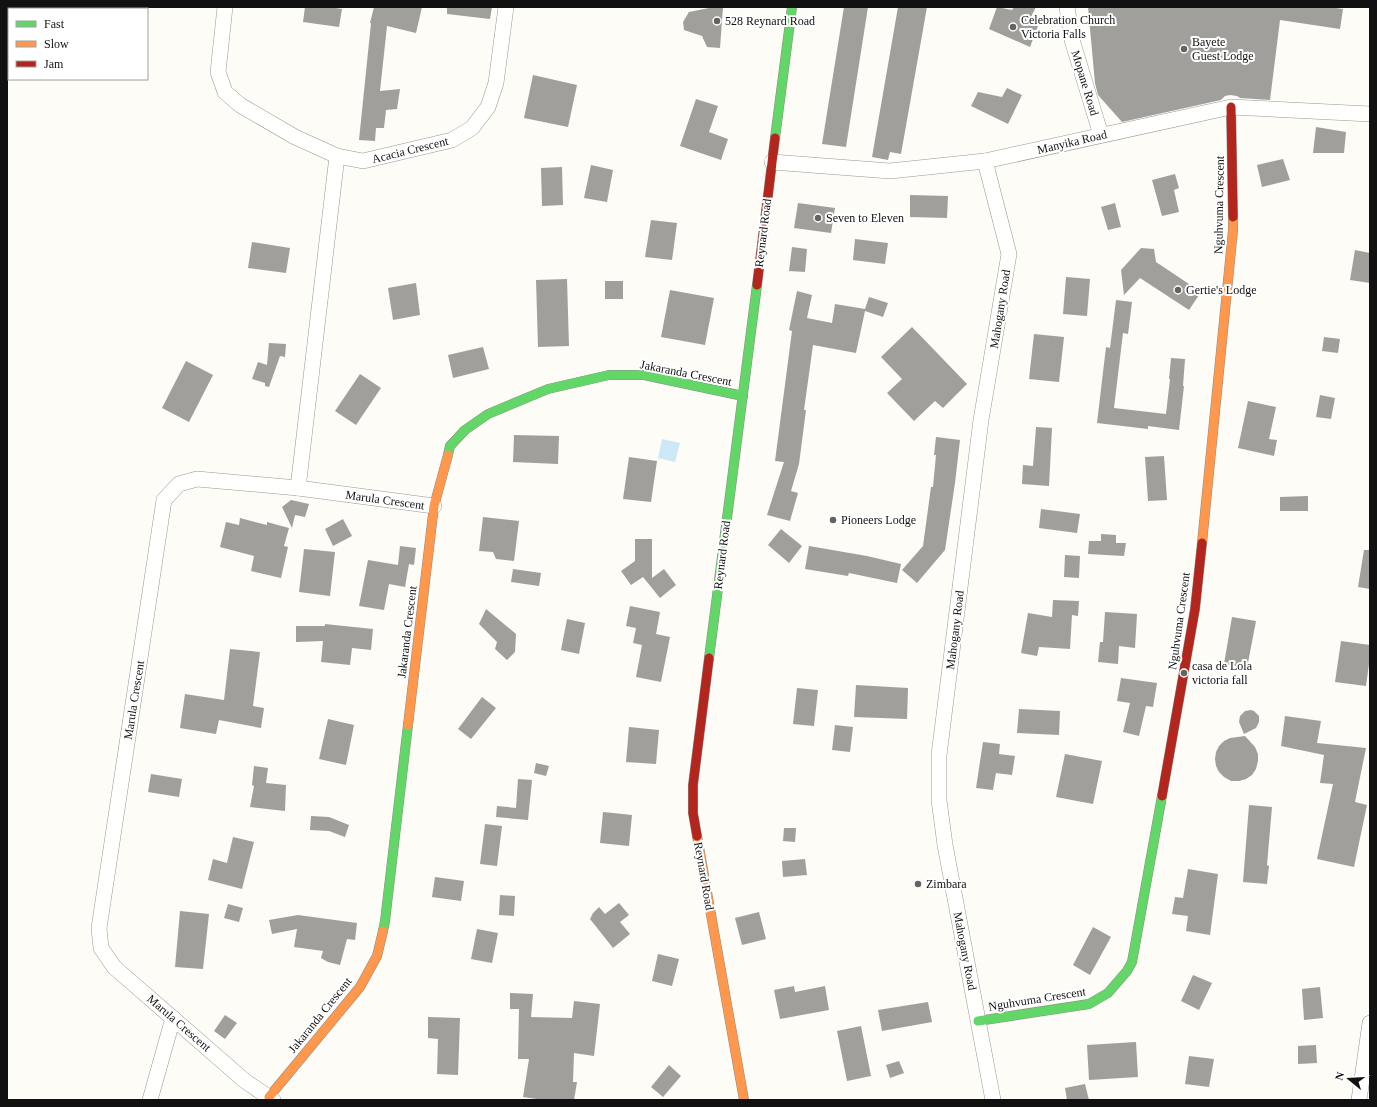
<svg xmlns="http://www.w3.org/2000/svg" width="1377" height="1107" font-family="Georgia,serif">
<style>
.water{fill:#cde8f7}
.building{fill:#a19f9c}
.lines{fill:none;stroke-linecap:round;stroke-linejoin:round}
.street-casing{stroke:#979795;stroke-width:16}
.fast-casing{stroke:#8e8d8b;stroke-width:10}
.slow-casing{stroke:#8e8d8b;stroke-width:10}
.jam-casing{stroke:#8e8d8b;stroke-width:10}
.street{stroke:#fffffe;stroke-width:15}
.fast{stroke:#63d668;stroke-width:9}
.slow{stroke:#ff974d;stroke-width:9}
.jam{stroke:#b3261e;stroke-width:9}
.poi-dot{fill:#646362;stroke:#fff;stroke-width:1.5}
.labels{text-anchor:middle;stroke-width:4;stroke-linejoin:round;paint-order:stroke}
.poi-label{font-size:12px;fill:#111;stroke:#fff;text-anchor:start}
.street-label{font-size:12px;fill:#111;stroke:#fff}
</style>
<rect width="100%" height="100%" fill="#fdfcf7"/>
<polygon class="water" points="662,439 680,443 675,462 658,458"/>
<g class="building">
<polygon points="305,7 329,7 342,9 339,27 303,22"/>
<polygon points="374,7 422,7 416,33 387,26 380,91 400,89 397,109 386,110 384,128 376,128 375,141 359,140 371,23 370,23"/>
<polygon points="447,7 492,7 490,19 447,14"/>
<polygon points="714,7 723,7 720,48 707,47 702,36 684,30 683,22 689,12"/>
<polygon points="844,7 868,7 846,147 822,144"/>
<polygon points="898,7 927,7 901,154 890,152 888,160 872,157"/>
<polygon points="997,7 1012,10 1014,7 1036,7 1029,21 1038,26 1030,47 989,29"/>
<polygon points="1088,7 1329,7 1343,9 1340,29 1280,20 1270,100 1240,98 1237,96 1230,95 1225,96 1221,100 1122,122 1098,95 1095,83"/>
<polygon points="533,75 577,85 568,127 524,118"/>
<polygon points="1007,88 1022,95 1008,124 971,106 978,92 1002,97"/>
<polygon points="696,99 718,106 709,132 728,139 721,160 680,146"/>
<polygon points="1316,127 1346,132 1344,153 1313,153"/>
<polygon points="1283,159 1290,180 1262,187 1257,165"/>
<polygon points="591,165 613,170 607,202 584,198"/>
<polygon points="562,167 563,205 542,206 541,168"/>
<polygon points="1175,174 1179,188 1174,190 1179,212 1162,216 1152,180"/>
<polygon points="910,195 948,196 947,218 910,217"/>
<polygon points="798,203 835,208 831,233 794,228"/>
<polygon points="1115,203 1121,227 1108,230 1101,207"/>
<polygon points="651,220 677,223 672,260 645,257"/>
<polygon points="855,239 888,243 885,264 853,260"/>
<polygon points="252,242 290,248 286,273 248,268"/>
<polygon points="792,247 807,249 805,272 789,271"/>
<polygon points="1141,248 1154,249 1156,262 1201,292 1189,310 1140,278 1124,295 1121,270"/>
<polygon points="1355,250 1370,253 1370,283 1350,280"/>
<polygon points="1066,277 1090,279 1087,316 1063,314"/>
<polygon points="567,279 569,346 538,347 536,280"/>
<rect x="605" y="281" width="18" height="18"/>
<polygon points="416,283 420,315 393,320 388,288"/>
<polygon points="670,290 714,298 705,345 661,337"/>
<polygon points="797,291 812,295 807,318 832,323 835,304 865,309 869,297 888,303 883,317 865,311 856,353 813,345 804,410 806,410 799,464 791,491 798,493 790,521 767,515 784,462 775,461 792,331 789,330"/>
<polygon points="1116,300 1132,302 1128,334 1123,333 1114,408 1166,414 1170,379 1169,379 1171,358 1185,359 1183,386 1184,386 1179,430 1148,426 1148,429 1097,423 1106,347 1110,348"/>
<polygon points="912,327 967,384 943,408 935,401 914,421 887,393 902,379 881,357"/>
<polygon points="1034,334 1064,337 1059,382 1029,379"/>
<polygon points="1324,337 1340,339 1338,353 1322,351"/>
<polygon points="269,343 286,344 285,357 280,356 269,387 265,386 265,383 252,379 258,362 267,365"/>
<polygon points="483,347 489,369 453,378 448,355"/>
<polygon points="186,361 213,375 189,422 162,408"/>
<polygon points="360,374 381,388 356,425 335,411"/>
<polygon points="1320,395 1335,398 1331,419 1316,417"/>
<polygon points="1248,401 1276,407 1269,439 1277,440 1274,456 1238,448"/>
<polygon points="1036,427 1052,428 1049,486 1022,484 1023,465 1033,466"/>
<polygon points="514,435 559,436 558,464 513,462"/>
<polygon points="936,437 960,440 955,483 945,550 917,583 902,570 923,546 931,487 933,487 936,455 934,455"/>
<polygon points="1164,456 1167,500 1148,501 1145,457"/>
<polygon points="629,457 657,461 651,502 623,499"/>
<polygon points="1308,496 1308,511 1280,511 1280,497"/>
<polygon points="291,500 309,504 305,517 295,515 292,528 282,507"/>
<polygon points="1041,509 1080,514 1077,533 1039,528"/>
<polygon points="483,517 519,521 514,561 496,559 493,552 479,551"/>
<polygon points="240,518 267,525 267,522 289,528 284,546 288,547 281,578 251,571 254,556 220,547 226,522 239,525"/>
<polygon points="343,519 352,536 333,546 325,529"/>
<polygon points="781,529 802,546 789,563 768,545"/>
<polygon points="1101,534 1116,535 1116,543 1126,543 1124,556 1088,554 1089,541 1101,541"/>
<polygon points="635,539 652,539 652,578 664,569 676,585 660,598 643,577 631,585 621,571 635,561"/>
<polygon points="400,546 416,548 414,565 409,564 405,587 389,584 384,610 359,606 368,560 398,565"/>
<polygon points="809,546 867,556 901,564 897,583 849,573 848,576 805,569"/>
<polygon points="304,549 335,552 330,596 299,592"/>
<polygon points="1364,550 1370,550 1370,589 1358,587"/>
<polygon points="1065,555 1080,556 1079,578 1064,577"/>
<polygon points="513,569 541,573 539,586 511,582"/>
<polygon points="1053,600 1079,601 1078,616 1072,615 1070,649 1039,647 1037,656 1021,653 1028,613 1052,617"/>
<polygon points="630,606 660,612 656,634 670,637 661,682 636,677 642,645 633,643 636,628 626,626"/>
<polygon points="486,609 516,634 515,652 507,660 495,649 497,642 479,624"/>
<polygon points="1105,612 1137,614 1135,648 1119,646 1118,664 1098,662 1100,642 1103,642"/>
<polygon points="1232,617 1256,621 1247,668 1224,664"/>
<polygon points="567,619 585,623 579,654 561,650"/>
<polygon points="325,624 373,629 371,650 352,648 350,665 321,662 323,641 296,642 296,626 325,626"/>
<polygon points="1341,641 1370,645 1370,664 1369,664 1366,686 1335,682"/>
<polygon points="230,649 260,652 253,706 264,708 261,728 219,720 216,734 180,728 185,694 224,700"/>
<polygon points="1121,678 1157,683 1153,707 1146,706 1139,736 1123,732 1130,703 1117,701"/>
<polygon points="856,685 908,688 907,719 854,717"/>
<polygon points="797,688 818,690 814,726 793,724"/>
<polygon points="482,697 496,708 471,739 458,729"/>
<polygon points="1019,709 1060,711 1059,735 1017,733"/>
<polygon points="1251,710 1254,711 1259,716 1259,722 1256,728 1244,734 1239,722 1240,716 1245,711"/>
<polygon points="1285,716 1321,721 1317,743 1366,748 1355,802 1367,805 1354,867 1317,859 1333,784 1320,783 1324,755 1281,746"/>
<polygon points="328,719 354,725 346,765 319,759"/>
<polygon points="835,725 853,727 850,752 832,750"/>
<polygon points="629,727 659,730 656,764 626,762"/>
<polygon points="1245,736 1255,747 1258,754 1258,761 1256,769 1252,775 1246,779 1239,781 1231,781 1224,777 1219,772 1216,766 1215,759 1216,752 1219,746 1224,741 1230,738"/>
<polygon points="983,742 1000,744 999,754 1015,756 1012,775 996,773 993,790 976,788"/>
<polygon points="1065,754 1102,761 1093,804 1056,797"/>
<polygon points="536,763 549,766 546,776 534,773"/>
<polygon points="254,766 268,768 266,783 286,785 285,811 250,807 254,786 252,785"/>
<polygon points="151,774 182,779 179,797 148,792"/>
<polygon points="518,779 532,780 528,820 496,817 497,806 516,808"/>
<polygon points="1249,805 1272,807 1267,865 1269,866 1267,884 1243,882"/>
<polygon points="603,812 632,815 629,846 600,843"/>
<polygon points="311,816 329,817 349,825 345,837 329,831 310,830"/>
<polygon points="485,824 502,826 497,866 480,864"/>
<polygon points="784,828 796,828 795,842 783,841"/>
<polygon points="233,837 254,842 242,889 208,880 213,859 227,863"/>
<polygon points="805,859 807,875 783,877 782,861"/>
<polygon points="1188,869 1218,874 1210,935 1186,931 1188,916 1172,914 1175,897 1183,898"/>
<polygon points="435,877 464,881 461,901 432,897"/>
<polygon points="500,895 515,896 514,916 499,915"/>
<polygon points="619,903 629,915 620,922 630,934 613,948 590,919 593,913 599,907 605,914"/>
<polygon points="228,904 243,908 239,922 224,918"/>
<polygon points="180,911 209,914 203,969 175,967"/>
<polygon points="759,912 766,939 742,945 735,918"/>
<polygon points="298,915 357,923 355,940 347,939 340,965 328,962 321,958 323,951 294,947 297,929 272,934 269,920"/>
<polygon points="1093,927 1111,937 1090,975 1073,965"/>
<polygon points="477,929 498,933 492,963 471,959"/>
<polygon points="658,954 679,959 672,986 652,981"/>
<polygon points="1193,975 1212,983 1199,1010 1181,1001"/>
<polygon points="794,986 795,992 825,986 829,1010 780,1019 774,990"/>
<polygon points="1320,987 1323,1018 1304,1020 1302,989"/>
<polygon points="510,993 533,994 531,1017 572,1018 574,1001 600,1004 594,1056 574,1053 573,1082 577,1082 574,1100 544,1100 523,1097 529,1059 518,1059 519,1009 510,1009"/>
<polygon points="928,1002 932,1022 882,1031 878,1010"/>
<polygon points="225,1015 237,1023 225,1039 214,1031"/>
<polygon points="428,1017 460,1018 458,1075 437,1074 438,1039 428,1038"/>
<polygon points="861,1026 871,1076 847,1081 837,1031"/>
<polygon points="1136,1042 1138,1077 1089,1080 1087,1045"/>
<polygon points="1316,1045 1317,1063 1298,1064 1298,1046"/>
<polygon points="1189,1056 1214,1059 1209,1087 1185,1084"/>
<polygon points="899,1061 904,1073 890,1078 886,1065"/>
<polygon points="669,1065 681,1076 663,1097 651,1087"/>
<polygon points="1085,1084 1089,1100 1067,1100 1065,1088"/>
</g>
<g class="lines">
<g class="street-casing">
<g id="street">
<polyline points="225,7 218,72 225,92 240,105 295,137 337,156 363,161 452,140 472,128 488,107 496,83 506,7"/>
<polyline points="1067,7 1072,40 1101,135"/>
<polyline points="985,161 1009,254 981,420 939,755 939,800 945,845 993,1100"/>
<polyline points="772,162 890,171 985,161 1231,107 1370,114"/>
<polyline points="298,488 337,156"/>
<polyline points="150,1100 173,1018"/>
<polyline points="273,1100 245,1081 114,967 101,948 99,928 164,500 179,484 197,479 298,488 434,506"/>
<polyline points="1359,1100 1370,1023"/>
</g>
</g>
<g class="fast-casing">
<g id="fast">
<polyline points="775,138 792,7"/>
<polyline points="448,455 450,446 465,430 488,414 548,389 609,375 644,375 743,396"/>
<polyline points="709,658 757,285"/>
<polyline points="383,931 385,921 408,725"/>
<polyline points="978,1021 1089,1004 1108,993 1127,971 1132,962 1162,796"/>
</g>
</g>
<g class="slow-casing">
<g id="slow">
<polyline points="1202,543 1233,230 1233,217"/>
<polyline points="408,725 434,506 448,455"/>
<polyline points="697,836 744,1100"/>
<polyline points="269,1097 360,987 377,956 383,931"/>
</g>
</g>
<g class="jam-casing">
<g id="jam">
<polyline points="1231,107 1233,217"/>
<polyline points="757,285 775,138"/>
<polyline points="1162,796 1195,609 1202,543"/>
<polyline points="697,836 693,813 693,785 709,658"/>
</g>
</g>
<use href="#street" class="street"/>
<use href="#fast" class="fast"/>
<use href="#slow" class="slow"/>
<use href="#jam" class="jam"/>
</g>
<g class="poi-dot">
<circle cx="717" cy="21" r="4"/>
<circle cx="1013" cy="27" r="4"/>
<circle cx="1184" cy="49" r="4"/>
<circle cx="818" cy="218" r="4"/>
<circle cx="1178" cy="290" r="4"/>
<circle cx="833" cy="520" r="4"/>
<circle cx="1184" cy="673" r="4"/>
<circle cx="918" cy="884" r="4"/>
</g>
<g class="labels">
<g class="poi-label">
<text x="1021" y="24">Celebration Church<tspan x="1021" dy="14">Victoria Falls</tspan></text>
<text x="725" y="25">528 Reynard Road</text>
<text x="1192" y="46">Bayete<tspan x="1192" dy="14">Guest Lodge</tspan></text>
<text x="826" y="222">Seven to Eleven</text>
<text x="1186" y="294">Gertie's Lodge</text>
<text x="841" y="524">Pioneers Lodge</text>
<text x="1192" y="670">casa de Lola<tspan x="1192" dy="14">victoria fall</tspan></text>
<text x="926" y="888">Zimbara</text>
</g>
<g class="street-label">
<text transform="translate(1085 83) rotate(73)" y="4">Mopane Road</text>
<text transform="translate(1072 142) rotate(-13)" y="4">Manyika Road</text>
<text transform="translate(410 150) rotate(-14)" y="4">Acacia Crescent</text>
<text transform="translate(1219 205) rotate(-89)" y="4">Nguhvuma Crescent</text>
<text transform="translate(763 233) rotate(-83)" y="4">Reynard Road</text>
<text transform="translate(1000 309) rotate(-81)" y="4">Mahogany Road</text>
<text transform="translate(686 373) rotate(11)" y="4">Jakaranda Crescent</text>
<text transform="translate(385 500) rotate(8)" y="4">Marula Crescent</text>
<text transform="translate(722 555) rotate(-83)" y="4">Reynard Road</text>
<text transform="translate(1179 621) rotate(-82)" y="4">Nguhvuma Crescent</text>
<text transform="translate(955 630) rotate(-83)" y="4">Mahogany Road</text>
<text transform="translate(407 632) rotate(-83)" y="4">Jakaranda Crescent</text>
<text transform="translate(134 700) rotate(-81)" y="4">Marula Crescent</text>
<text transform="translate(704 876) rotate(80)" y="4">Reynard Road</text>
<text transform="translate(965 951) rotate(79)" y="4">Mahogany Road</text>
<text transform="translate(1037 999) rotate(-9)" y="4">Nguhvuma Crescent</text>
<text transform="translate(320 1015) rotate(-51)" y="4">Jakaranda Crescent</text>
<text transform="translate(179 1023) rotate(41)" y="4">Marula Crescent</text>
</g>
</g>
<rect width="1377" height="1107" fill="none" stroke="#111111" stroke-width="16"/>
<rect x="8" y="8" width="140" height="72" fill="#ffffff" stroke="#a0a0a0"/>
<rect x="16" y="21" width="20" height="6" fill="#63d668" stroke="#a0a0a0"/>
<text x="44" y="28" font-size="12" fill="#111111">Fast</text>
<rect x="16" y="41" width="20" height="6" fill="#ff974d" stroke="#a0a0a0"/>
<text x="44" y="48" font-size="12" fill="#111111">Slow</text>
<rect x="16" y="61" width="20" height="6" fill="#b3261e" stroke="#a0a0a0"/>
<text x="44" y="68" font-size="12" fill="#111111">Jam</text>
<g transform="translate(1349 1079) rotate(288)" stroke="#ffffff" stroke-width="3" paint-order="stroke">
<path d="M0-3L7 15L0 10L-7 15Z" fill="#111111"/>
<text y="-6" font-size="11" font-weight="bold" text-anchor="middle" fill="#111111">N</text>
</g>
</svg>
